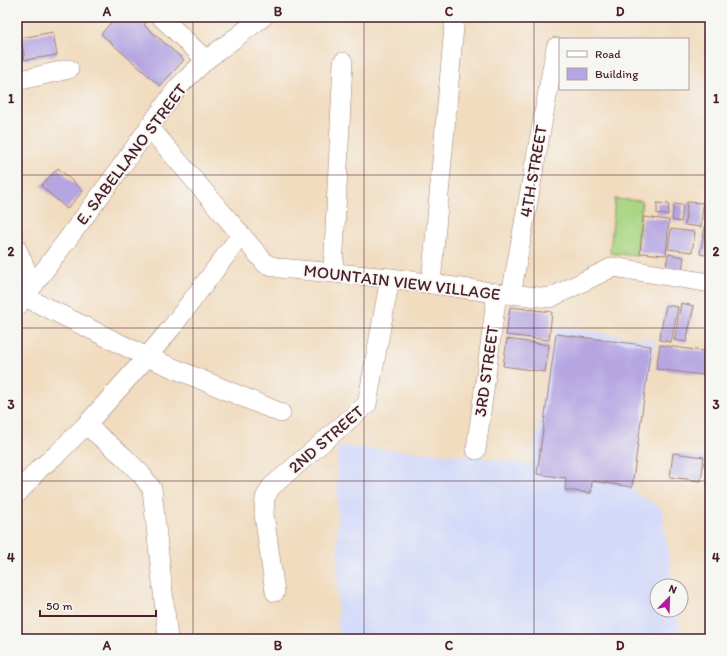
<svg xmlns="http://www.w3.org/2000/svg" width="727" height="656" font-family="Itim,sans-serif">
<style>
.built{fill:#d3d9f9}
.green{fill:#aad683;stroke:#7a7a57}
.building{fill:#b5a6e2}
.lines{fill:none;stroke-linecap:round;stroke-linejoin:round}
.minor-casing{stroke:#9e7e75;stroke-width:20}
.minor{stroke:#fff;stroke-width:19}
.grid{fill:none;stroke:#4a1f2b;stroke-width:1;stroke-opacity:0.55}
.labels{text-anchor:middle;stroke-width:3.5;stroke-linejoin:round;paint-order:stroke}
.street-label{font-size:17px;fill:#4a1f2b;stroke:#f6f6f2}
.neatline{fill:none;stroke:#4a1f2b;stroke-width:1.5}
.grid-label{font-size:13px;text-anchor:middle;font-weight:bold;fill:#4a1f2b}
</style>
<rect width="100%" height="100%" fill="#f6f6f2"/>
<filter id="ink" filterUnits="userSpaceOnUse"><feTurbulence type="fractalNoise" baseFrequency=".025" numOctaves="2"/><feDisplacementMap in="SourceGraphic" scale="8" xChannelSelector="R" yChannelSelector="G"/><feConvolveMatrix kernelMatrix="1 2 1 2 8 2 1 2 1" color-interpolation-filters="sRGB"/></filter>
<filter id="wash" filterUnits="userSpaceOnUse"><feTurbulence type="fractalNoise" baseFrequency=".012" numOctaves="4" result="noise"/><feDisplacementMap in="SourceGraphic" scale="16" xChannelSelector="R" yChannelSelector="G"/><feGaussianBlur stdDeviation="0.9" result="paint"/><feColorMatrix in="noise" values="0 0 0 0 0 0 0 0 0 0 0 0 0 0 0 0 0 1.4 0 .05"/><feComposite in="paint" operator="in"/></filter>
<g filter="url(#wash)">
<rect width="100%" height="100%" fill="#f1dcbf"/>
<polygon class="built" points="556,327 655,340 633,491 662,509 673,586 657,586 657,610 677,610 681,639 338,639 337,446 475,456 531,465"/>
<polygon class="green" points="615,199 642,201 637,256 610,253"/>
<g id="blocks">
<g class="building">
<polygon points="116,17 152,17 144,25 184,60 160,86 101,34"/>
<polygon points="53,32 57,55 25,60 21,38"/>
<polygon points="18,33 24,60 17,62 17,34"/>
<polygon points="58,168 83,191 67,209 41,186"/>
<polygon points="687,202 703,203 701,227 685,225"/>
<polygon points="657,203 669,204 668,215 657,214"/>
<polygon points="674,204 683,205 681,222 672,220"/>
<polygon points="708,212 710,212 710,256 700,254"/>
<polygon points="643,217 669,220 666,255 640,253"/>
<polygon points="671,229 695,232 692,252 668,249"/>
<polygon points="668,254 684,257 682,270 666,267"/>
<polygon points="681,303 694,306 686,342 674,340"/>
<polygon points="666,305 678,307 671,342 659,340"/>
<polygon points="510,307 552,312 549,340 506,335"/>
<polygon points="556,334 651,346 632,487 592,481 591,493 565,490 566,478 537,474"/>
<polygon points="507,339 549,345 545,372 503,366"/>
<polygon points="660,345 710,352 710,376 656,369"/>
<polygon points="673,453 704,457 701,481 670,477"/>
<polygon points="709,470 710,470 710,486 708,486"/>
</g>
</g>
</g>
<g filter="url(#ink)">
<use href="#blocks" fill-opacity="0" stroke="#9e7e75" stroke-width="1"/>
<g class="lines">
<g class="minor-casing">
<g id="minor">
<polyline points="161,17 206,60"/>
<polyline points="17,81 69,69"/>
<polyline points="149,127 266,264 279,268 390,278 497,293 550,298 613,267 710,283"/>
<polyline points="17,249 33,286"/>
<polyline points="333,272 343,62"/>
<polyline points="431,284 454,27"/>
<polyline points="511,295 556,47"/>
<polyline points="25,297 147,357 281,413"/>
<polyline points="17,307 111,181 178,87 206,60 263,17"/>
<polyline points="86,425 123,456 141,474 152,489 168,639"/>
<polyline points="476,450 497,293"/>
<polyline points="17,494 39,469 56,455 86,425 147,357 172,327 241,235"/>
<polyline points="275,592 264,514 265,498 271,487 367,404 390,278"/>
</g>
</g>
<use href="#minor" class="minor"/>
</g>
</g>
<path class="grid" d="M193 17V639M364 17V639M534 17V639M17 175H710M17 328H710M17 481H710"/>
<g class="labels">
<g class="street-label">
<text transform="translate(131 154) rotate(-53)" y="6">E. SABELLANO STREET</text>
<text transform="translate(533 171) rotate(-80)" y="6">4TH STREET</text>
<text transform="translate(402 282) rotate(7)" y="6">MOUNTAIN VIEW VILLAGE</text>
<text transform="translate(486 371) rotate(-82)" y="6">3RD STREET</text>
<text transform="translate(326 439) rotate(-41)" y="6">2ND STREET</text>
</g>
</g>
<rect width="727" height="656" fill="none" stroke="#f6f6f2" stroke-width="44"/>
<rect x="559" y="38" width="130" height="52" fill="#f6f6f2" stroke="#b1a0a2"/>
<rect x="567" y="51" width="20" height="6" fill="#ffffff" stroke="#b1a0a2"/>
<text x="595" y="58" font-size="12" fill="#4a1f2b">Road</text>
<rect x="567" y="68" width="20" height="12" fill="#b5a6e2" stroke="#b1a0a2"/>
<text x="595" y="78" font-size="12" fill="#4a1f2b">Building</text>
<g transform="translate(669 598) rotate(23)"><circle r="19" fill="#f6f6f2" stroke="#b1a0a2"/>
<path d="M0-3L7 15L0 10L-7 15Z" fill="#b5179e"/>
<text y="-6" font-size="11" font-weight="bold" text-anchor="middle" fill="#4a1f2b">N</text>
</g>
<path d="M40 610v6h116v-6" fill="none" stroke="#4a1f2b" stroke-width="2"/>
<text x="46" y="610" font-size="12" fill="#4a1f2b" stroke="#f6f6f2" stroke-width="3" paint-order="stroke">50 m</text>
<rect x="22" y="22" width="683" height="612" class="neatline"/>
<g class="grid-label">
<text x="107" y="16">A</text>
<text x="278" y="16">B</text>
<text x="449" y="16">C</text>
<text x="620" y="16">D</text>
<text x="11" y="103">1</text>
<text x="716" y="103">1</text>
<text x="11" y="256">2</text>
<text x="716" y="256">2</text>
<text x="11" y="409">3</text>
<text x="716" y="409">3</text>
<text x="11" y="562">4</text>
<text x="716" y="562">4</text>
<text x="107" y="650">A</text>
<text x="278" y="650">B</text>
<text x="449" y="650">C</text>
<text x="620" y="650">D</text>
</g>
</svg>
